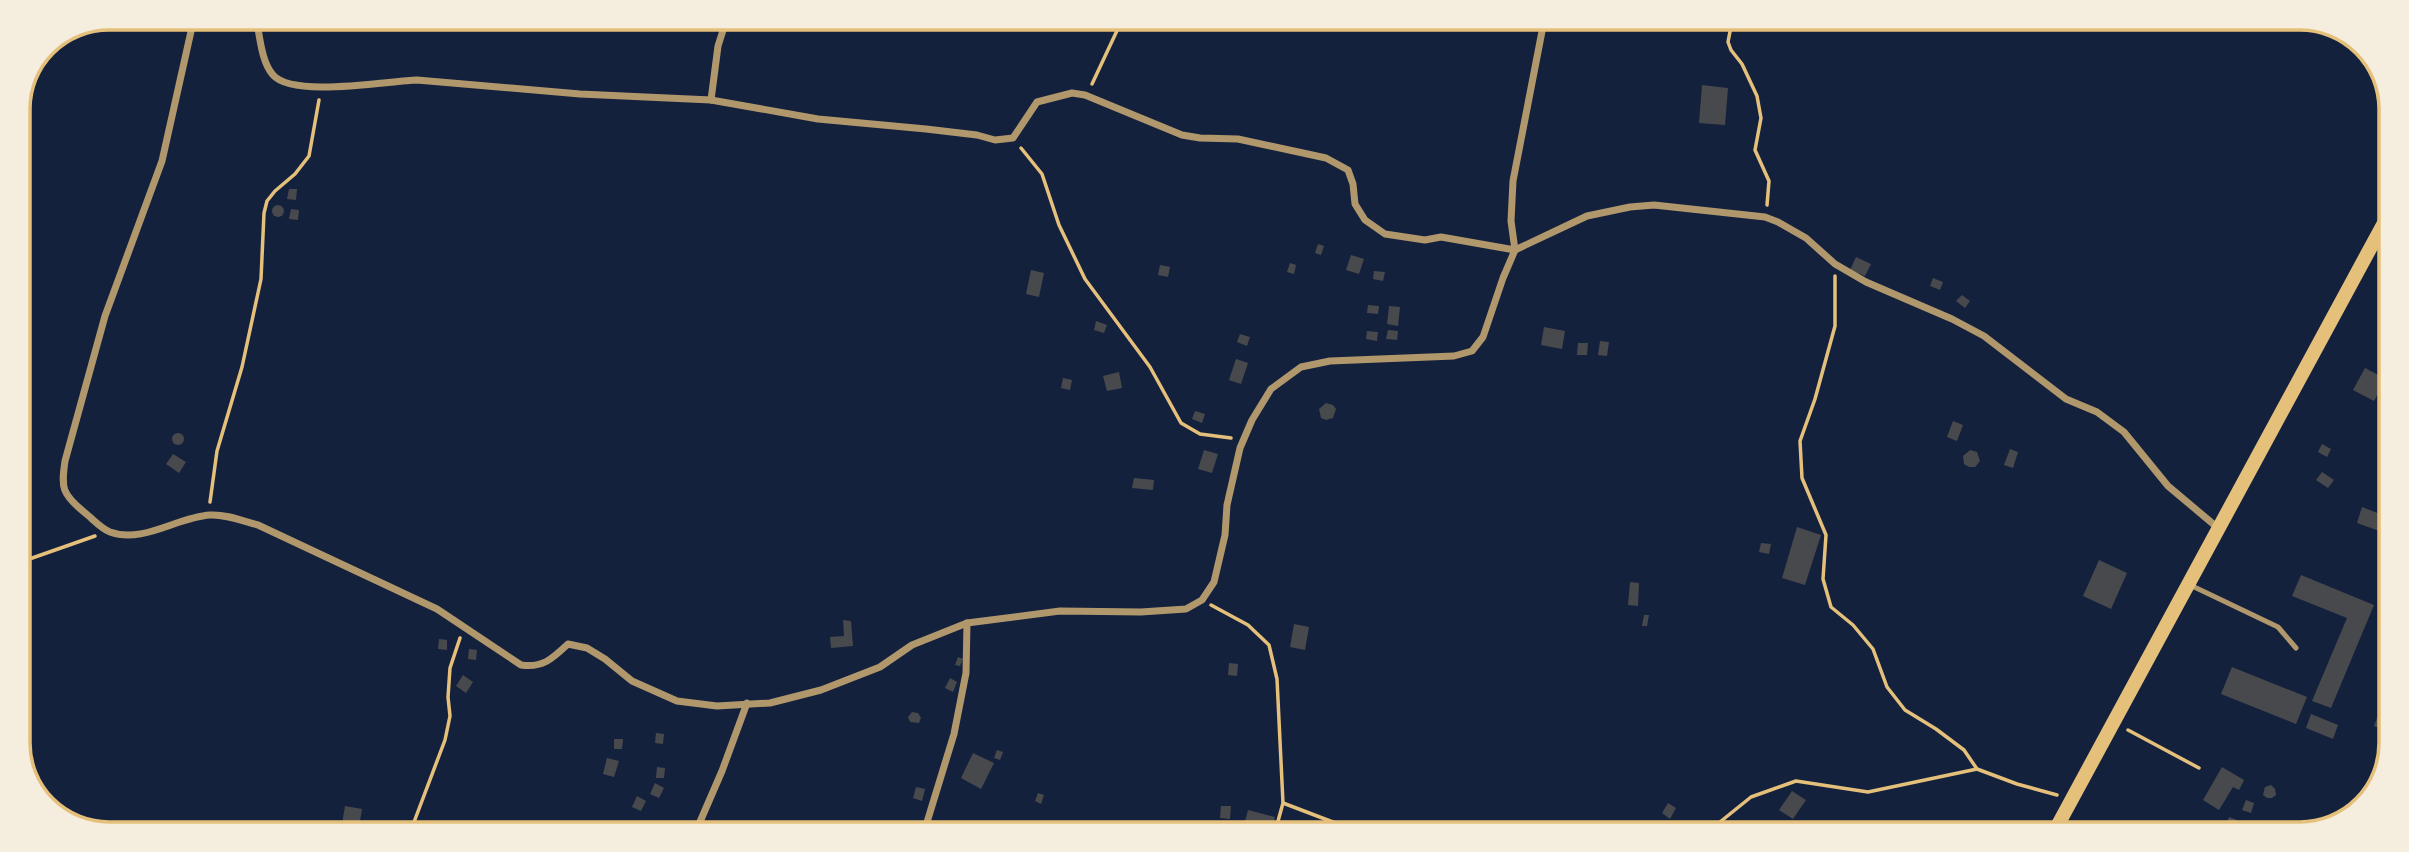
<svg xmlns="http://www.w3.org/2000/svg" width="2409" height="852" font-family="Helvetica,sans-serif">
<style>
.building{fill:#48494c}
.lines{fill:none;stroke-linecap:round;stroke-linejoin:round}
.path{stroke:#e5c07b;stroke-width:3.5}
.service{stroke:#b1986c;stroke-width:5}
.minor{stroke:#b1986c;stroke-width:7}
.secondary{stroke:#e5c07b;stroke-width:14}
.rim{fill:none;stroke:#e5c07b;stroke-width:3.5}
</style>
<rect width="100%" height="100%" fill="#14213d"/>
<g class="building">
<polygon points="1702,85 1728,88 1725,125 1699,123"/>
<polygon points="289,189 297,189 296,200 287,199"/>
<circle cx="278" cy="211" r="6"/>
<polygon points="291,209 299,210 298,220 289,219"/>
<polygon points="1318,244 1324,246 1321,255 1315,253"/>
<polygon points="1351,255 1364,259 1359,274 1346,270"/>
<polygon points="1856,257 1871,264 1865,276 1850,270"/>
<polygon points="1290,263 1296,265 1294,274 1287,272"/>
<polygon points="1160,265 1170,267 1168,277 1158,275"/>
<polygon points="1031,270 1044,273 1039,297 1026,294"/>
<polygon points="1374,271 1385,272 1383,281 1373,279"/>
<polygon points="1933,278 1943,282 1940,290 1930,286"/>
<polygon points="1962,295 1970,301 1965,308 1956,301"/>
<polygon points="1368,305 1379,306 1378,314 1367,313"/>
<polygon points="1389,306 1400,307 1398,326 1387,324"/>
<polygon points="1096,321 1107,325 1104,333 1094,330"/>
<polygon points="1544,327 1565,331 1562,349 1541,345"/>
<polygon points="1388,330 1398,331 1397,340 1386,339"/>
<polygon points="1367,331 1378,332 1377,341 1366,339"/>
<polygon points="1240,334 1250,337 1247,346 1237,342"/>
<polygon points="1600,341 1609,342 1607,356 1598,355"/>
<polygon points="1578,343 1588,343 1587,355 1577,355"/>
<polygon points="1236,359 1248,363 1241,384 1229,380"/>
<polygon points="2365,368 2386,379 2374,401 2353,390"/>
<polygon points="1119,372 1122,388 1107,391 1103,376"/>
<polygon points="1063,378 1072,380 1070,390 1061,388"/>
<polygon points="1326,403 1333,405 1336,409 1333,418 1326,420 1321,418 1319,409"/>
<polygon points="1195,411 1205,414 1202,423 1192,419"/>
<polygon points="1953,421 1963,425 1957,441 1947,437"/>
<circle cx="178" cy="439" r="6"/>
<polygon points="2322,444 2331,449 2327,457 2318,452"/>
<polygon points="2010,449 2018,452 2013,468 2004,465"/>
<polygon points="1204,450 1218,454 1212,473 1198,469"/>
<polygon points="1970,450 1977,452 1980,461 1975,467 1969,467 1964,464 1963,456"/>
<polygon points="173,454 186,462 179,473 166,464"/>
<polygon points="2322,472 2334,480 2328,488 2316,480"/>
<polygon points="1134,478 1154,480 1153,490 1132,488"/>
<polygon points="2362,507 2388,517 2388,534 2357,523"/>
<polygon points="1797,527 1821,535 1805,585 1782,578"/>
<polygon points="1761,543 1771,544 1769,554 1759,552"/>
<polygon points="2099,560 2127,573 2111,609 2083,596"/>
<polygon points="2301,575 2374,605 2331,708 2312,701 2347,618 2292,596"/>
<polygon points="1630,582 1639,583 1638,606 1628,605"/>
<polygon points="1644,615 1649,615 1647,626 1642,626"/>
<polygon points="843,620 851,621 853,646 831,648 830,637 844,636"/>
<polygon points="1294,624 1309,627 1305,650 1290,647"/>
<polygon points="439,639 447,640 447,650 438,649"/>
<polygon points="469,649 477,650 476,660 468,659"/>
<polygon points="958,657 963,659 960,666 955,665"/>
<polygon points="1229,663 1238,664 1237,676 1228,675"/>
<polygon points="2232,667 2307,697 2296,724 2221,694"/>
<polygon points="463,675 473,682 466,693 456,686"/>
<polygon points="950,678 957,682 953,692 945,688"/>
<polygon points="2381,707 2387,709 2387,731 2374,726"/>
<polygon points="912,712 918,713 921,718 919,723 910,722 908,717"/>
<polygon points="2311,714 2338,725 2333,739 2306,728"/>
<polygon points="656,733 664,734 663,744 655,743"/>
<polygon points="614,739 623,739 622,749 614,749"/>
<polygon points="997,750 1003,752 1000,760 994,758"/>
<polygon points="973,753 994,763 981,789 961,778"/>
<polygon points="607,758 619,761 614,777 603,774"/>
<polygon points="657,767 665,768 664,778 656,778"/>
<polygon points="2222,767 2244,780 2239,790 2233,787 2219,810 2203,800"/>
<polygon points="655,783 664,788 659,798 650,794"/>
<polygon points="2271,785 2275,789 2276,795 2272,798 2267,798 2263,795 2265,787"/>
<polygon points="916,787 925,789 922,801 913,798"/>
<polygon points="1792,791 1806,800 1793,819 1779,810"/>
<polygon points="1038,793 1044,795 1041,804 1035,801"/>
<polygon points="637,796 646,801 641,811 632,807"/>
<polygon points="2246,800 2254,803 2251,813 2242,810"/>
<polygon points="1668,803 1676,808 1670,819 1662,813"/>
<polygon points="345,806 362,809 360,821 367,822 366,830 341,830"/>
<polygon points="1221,806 1231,806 1230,819 1220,818"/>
<polygon points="1248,810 1275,817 1271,832 1255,832 1243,829"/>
<polygon points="2229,817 2237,820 2233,830 2225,827"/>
<polygon points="1609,820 1622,829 1619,833 1599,833"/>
</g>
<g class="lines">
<g class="path">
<polyline points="1732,21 1728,42 1731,50 1742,64 1757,96 1761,118 1755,150 1769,181 1767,205"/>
<polyline points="1092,84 1122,20"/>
<polyline points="1021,148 1042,174 1059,225 1085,279 1150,367 1181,423 1200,434 1231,438"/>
<polyline points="1835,276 1835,326 1815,399 1800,441 1802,478 1826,535 1823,579 1831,607 1853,625 1873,649 1887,687 1905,710 1936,729 1964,750 1977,769 2017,784 2057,795"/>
<polyline points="210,502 217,451 242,367 261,279 264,213 267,201 275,191 295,174 309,156 319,100"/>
<polyline points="18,563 95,536"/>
<polyline points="1211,605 1248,625 1269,645 1277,679 1283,803 1275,832"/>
<polyline points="2128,730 2199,768"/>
<polyline points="1283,803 1359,832"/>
<polyline points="411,830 445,740 450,716 448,697 450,668 460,638"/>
<polyline points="1713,833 1715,826 1751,797 1796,781 1868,792 1977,769"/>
</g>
<polyline class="service" points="2188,584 2278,627 2296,648"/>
<g class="minor">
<path d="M194 18 162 161 105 316 65 461C61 488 62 494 84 512 92 518 100 528 110 532 143 544 177 517 210 515 226 514 243 521 258 525L437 609 521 665C543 668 552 659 568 644L587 648 605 659 632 681 677 701 717 706 770 703 821 690 880 667 912 645 967 623 1060 611 1141 612 1186 609 1202 600 1214 582 1225 535 1227 505 1240 448 1252 420 1271 389 1301 367 1330 361 1454 356 1472 351 1483 337 1503 278 1515 250 1511 221 1513 181 1544 21"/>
<path d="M256 18C260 36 261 61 273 75 293 98 387 81 417 80L580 94 711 100 818 119 926 129 977 135 995 140 1013 138 1037 102 1072 93 1085 95 1182 135 1200 138 1238 139 1326 158 1348 170 1353 184 1355 204 1365 220 1385 234 1425 240 1441 237 1515 250 1587 216 1630 207 1654 205 1765 217 1778 222 1806 238 1835 264 1866 282 1952 319 1984 336 2066 399 2097 412 2124 432 2168 486 2218 528"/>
<polyline points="711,100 718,46 726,21 730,19"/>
<polyline points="696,831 722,771 747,703"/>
<polyline points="924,832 954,734 966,673 967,623"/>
</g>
<polyline class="secondary" points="2053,834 2391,210"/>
</g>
<path d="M0 0H2409V852H0ZM109 30H2300A79 79 0 0 1 2379 109V743A79 79 0 0 1 2300 822H109A79 79 0 0 1 30 743V109A79 79 0 0 1 109 30Z" fill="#f5edde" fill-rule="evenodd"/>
<path class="rim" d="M109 30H2300A79 79 0 0 1 2379 109V743A79 79 0 0 1 2300 822H109A79 79 0 0 1 30 743V109A79 79 0 0 1 109 30Z"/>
</svg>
